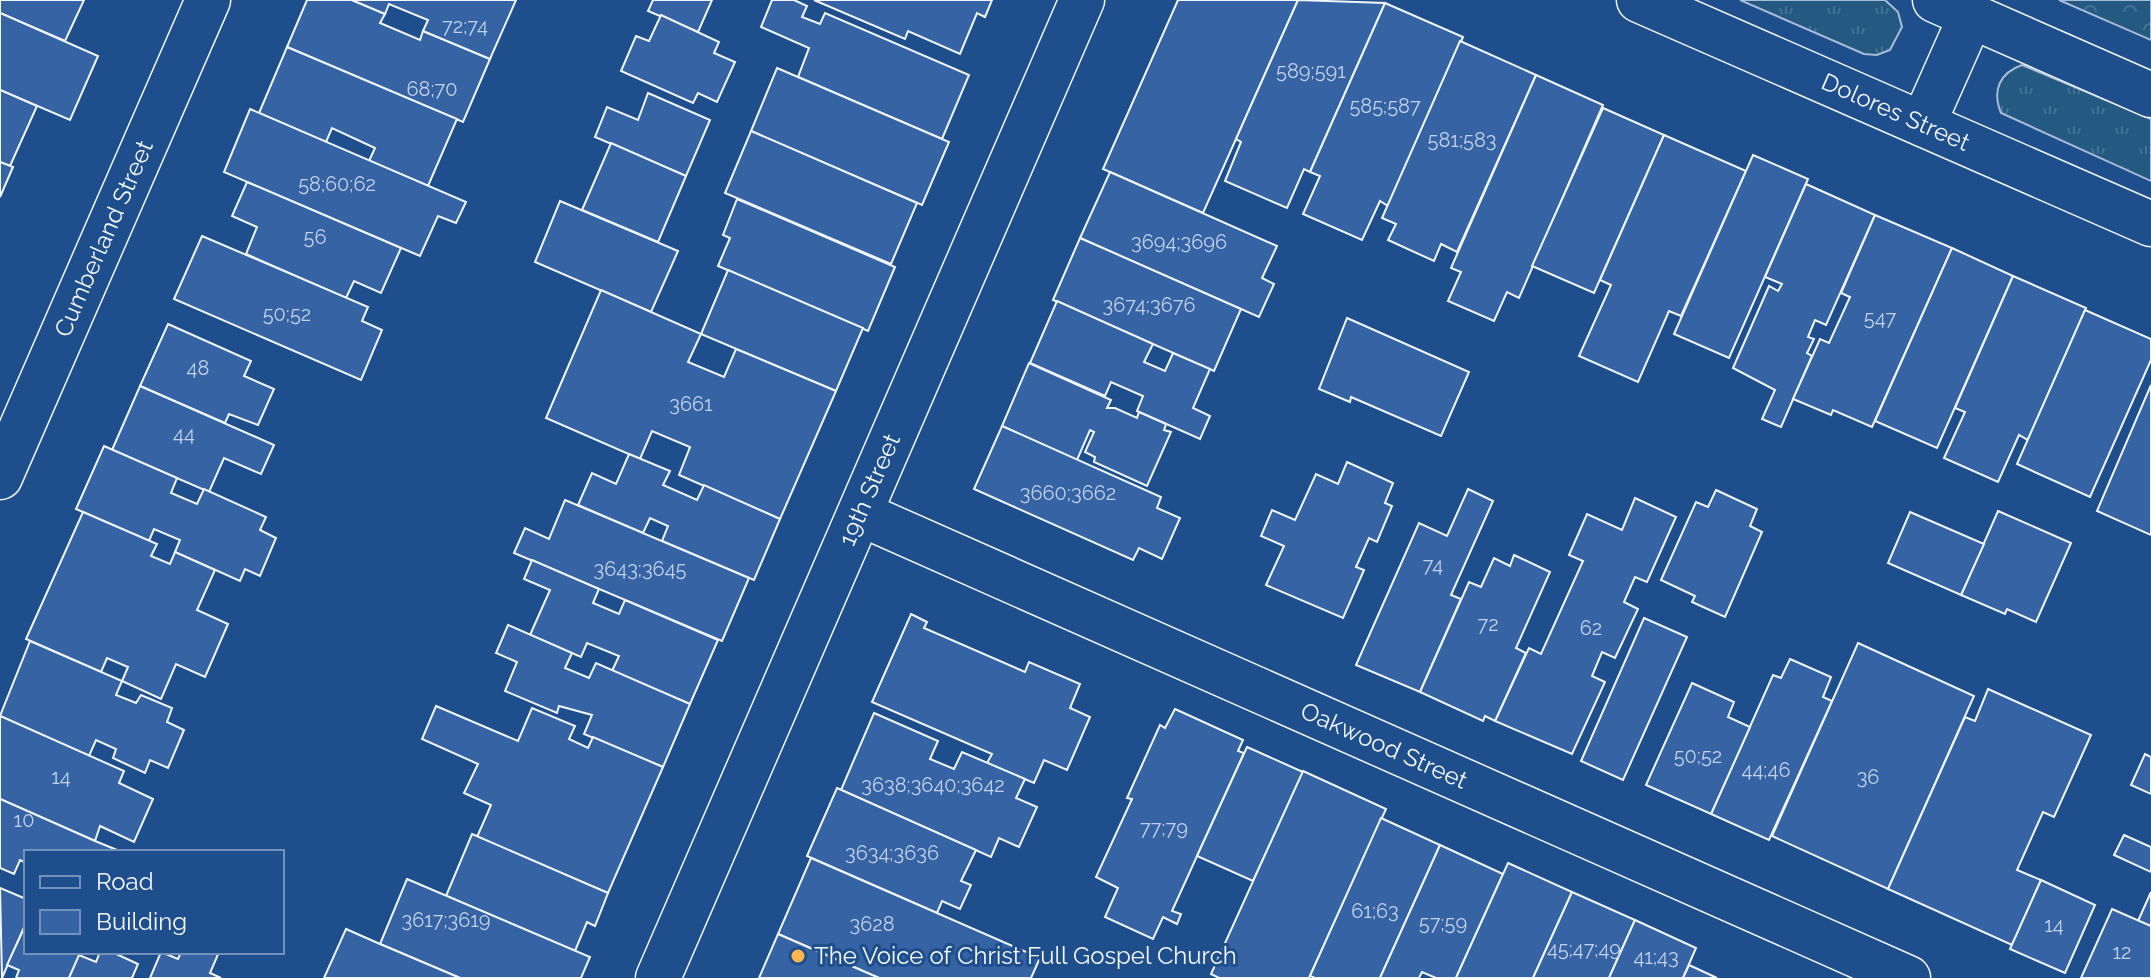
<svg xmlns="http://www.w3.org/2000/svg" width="2151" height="978" font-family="Raleway,sans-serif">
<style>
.grass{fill:url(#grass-tufts);stroke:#a8bbd7;stroke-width:2}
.park{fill:url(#park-crowns);stroke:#a8bbd7;stroke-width:2}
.building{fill:#3563a3;stroke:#f2f6ff;stroke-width:2}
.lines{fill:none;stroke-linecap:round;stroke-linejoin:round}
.minor-casing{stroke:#f2f6ff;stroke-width:47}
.major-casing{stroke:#f2f6ff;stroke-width:47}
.minor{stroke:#1f4e8c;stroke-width:44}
.major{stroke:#1f4e8c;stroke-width:44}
.poi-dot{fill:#ffb74d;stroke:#1f4e8c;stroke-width:3}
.labels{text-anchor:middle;stroke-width:6;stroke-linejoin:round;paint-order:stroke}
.number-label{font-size:20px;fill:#c3d1e8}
.street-label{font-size:24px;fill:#f2f6ff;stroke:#1f4e8c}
.poi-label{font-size:24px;fill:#f2f6ff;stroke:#1f4e8c;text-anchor:start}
</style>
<defs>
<pattern id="grass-tufts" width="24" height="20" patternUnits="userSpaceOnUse" patternTransform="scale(2)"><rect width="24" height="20" fill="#245a82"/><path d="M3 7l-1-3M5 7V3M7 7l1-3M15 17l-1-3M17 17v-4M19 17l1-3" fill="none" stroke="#447295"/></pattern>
<pattern id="park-crowns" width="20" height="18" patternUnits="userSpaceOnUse" patternTransform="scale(2)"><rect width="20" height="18" fill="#245a82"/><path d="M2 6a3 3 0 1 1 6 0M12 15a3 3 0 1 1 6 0" fill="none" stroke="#447295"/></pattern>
</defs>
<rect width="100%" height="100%" fill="#1f4e8c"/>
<g class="grass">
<polygon points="1740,0 1885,0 1898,12 1902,27 1890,50 1877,55 1864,54"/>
<path d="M2022 65 2151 119V181L2001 113C1992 91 1999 73 2022 65Z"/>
</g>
<polygon class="park" points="2059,0 2151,0 2151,40"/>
<g class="building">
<polygon points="0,0 84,0 65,41 0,13"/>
<polygon points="307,0 352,0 385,14 380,23 420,40 423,31 490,59 463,122 287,47"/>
<polygon points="352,0 516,0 490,59 423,31 428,20 389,4 385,14"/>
<polygon points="653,0 712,0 698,32 648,11"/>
<polygon points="772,0 794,0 807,6 802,17 820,24 825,13 969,75 942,139 798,77 809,48 761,27"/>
<polygon points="814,0 992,0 985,17 977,13 960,54 908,31 905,39"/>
<polygon points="1178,0 1298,0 1203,213 1103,169"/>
<polygon points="1298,0 1385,3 1310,172 1304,169 1287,208 1225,181 1241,142 1236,139"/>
<polygon points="1385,3 1463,37 1388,206 1380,201 1362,240 1303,214 1320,176 1310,172"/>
<polygon points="0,13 98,56 70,120 0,90"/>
<polygon points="661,15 719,42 714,53 735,62 717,102 698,93 693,103 621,71 636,36 649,41"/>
<polygon points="1460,41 1536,75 1457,252 1441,244 1434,261 1388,240 1396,224 1382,218"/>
<polygon points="287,47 457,119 428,186 369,161 375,148 332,128 326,142 259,113"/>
<polygon points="777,68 949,142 922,205 751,131"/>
<polygon points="1536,75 1603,105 1519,298 1507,292 1494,321 1448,301 1461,272 1451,268"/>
<polygon points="0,90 37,106 10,166 0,162"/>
<polygon points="648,93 710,120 686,176 595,137 607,107 638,120"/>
<polygon points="1603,108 1664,135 1594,293 1532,266"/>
<polygon points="250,109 466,202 456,223 438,216 420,256 224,172"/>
<polygon points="751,131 917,203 891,264 725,193"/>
<polygon points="1664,135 1746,171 1681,316 1669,311 1638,382 1579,356 1611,285 1600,280"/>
<polygon points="611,143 686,176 658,242 582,210"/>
<polygon points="1753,155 1808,179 1729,358 1674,334"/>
<polygon points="0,162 13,167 0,197"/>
<polygon points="1110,172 1277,246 1262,278 1274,284 1259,317 1080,238"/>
<polygon points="247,182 401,248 381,293 354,281 346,298 246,254 257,227 232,216"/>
<polygon points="1806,184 1875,215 1826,325 1815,320 1808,337 1814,339 1807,353 1812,356 1781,427 1762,419 1775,390 1733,368 1769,286 1778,291 1782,284 1765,277"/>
<polygon points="737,199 895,267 868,331 718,266 730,238 723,235"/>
<polygon points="560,201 678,251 651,312 535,262"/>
<polygon points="1875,215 1952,248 1872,427 1833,410 1831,415 1793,399 1820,339 1829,343 1850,297 1841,293"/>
<polygon points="202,236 368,307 362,321 382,330 361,380 174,299"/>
<polygon points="1080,238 1241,309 1214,371 1053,300"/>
<polygon points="1952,248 2013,276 1937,448 1875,421"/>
<polygon points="728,270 863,328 836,391 701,334"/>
<polygon points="2013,276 2086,308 2028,440 2019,435 1998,482 1944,458 1965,412 1955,408"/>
<polygon points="601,290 701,334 688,362 724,377 736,349 836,391 780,519 679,475 690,447 652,431 640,459 546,418"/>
<polygon points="1057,301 1153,344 1144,362 1165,371 1173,353 1210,369 1193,408 1210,416 1200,439 1137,411 1143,396 1111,382 1105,396 1030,363"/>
<polygon points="2085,310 2151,339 2151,360 2090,497 2017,464"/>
<polygon points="1347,318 1469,372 1441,436 1351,397 1350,402 1319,389"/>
<polygon points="168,324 251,361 244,376 274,389 258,425 229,414 225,423 140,386"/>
<polygon points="1029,363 1111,400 1107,408 1115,408 1137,418 1139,412 1166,424 1164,430 1171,432 1147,486 1094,462 1095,457 1085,452 1094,432 1090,430 1077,460 1002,426"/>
<polygon points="2151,385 2151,535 2097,511"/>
<polygon points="140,386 274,445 261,474 224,458 209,492 112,450"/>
<polygon points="1002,426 1161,497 1157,508 1180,518 1162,559 1139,548 1133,560 974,489"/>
<polygon points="104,446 177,478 171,493 197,504 204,489 266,517 260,530 276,538 260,576 245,569 240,581 175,552 180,540 154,529 149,541 76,509"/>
<polygon points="629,454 670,471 663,485 697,500 704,485 780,519 754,580 662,541 668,526 650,518 643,533 578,505 592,473 616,484"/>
<polygon points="1347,462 1393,483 1385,503 1392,506 1377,542 1369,538 1356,567 1364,570 1343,618 1266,585 1284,546 1261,536 1272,510 1295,520 1316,474 1338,484"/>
<polygon points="1468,489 1493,501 1451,595 1461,599 1420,692 1356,665 1419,523 1447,536"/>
<polygon points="1716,490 1757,509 1750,526 1762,532 1725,617 1692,602 1695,596 1661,580 1696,502 1708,507"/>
<polygon points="1635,498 1676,517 1647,582 1635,577 1624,602 1638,609 1615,658 1602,652 1592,676 1605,682 1572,754 1495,721 1529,648 1541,654 1583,561 1569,555 1587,514 1622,530"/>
<polygon points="565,500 749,578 722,641 514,553 525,528 549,539"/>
<polygon points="1998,511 2071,543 2036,622 2007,609 2005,614 1961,595"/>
<polygon points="83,512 157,544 151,556 170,564 175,552 215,570 197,610 228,624 205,677 176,664 161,699 122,681 128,667 107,658 101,672 26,639"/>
<polygon points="1910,512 1984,544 1961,595 1888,563"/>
<polygon points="1514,555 1550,572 1516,648 1526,653 1495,721 1485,716 1483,721 1420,692 1469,582 1481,587 1494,558 1510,566"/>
<polygon points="532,560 599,589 593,603 619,614 625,600 718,640 690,704 612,671 619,656 587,643 581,657 530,635 550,590 524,579"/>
<polygon points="911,614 927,622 924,628 1025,672 1029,662 1080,684 1070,708 1090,717 1067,770 1044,760 1034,783 987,763 992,754 872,702"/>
<polygon points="1644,618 1687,637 1623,780 1581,761"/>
<polygon points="508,625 572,653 565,668 589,678 596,663 690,704 663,767 584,734 592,715 559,706 557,713 505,691 517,662 496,653"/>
<polygon points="30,641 122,681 116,695 136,703 141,695 172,708 167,722 184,730 168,768 150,760 145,773 113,758 116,749 96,740 89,756 0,716"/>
<polygon points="1858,643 1974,696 1888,889 1772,836"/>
<polygon points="1790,659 1831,677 1823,697 1832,701 1769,840 1711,814 1773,675 1781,678"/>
<polygon points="1692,683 1734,702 1728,717 1750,727 1711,814 1646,785"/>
<polygon points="1988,689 2091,735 2054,817 2043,812 2017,870 2041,880 2012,945 1888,889 1965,717 1975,721"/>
<polygon points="436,706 518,741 532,708 575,726 569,739 588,748 593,737 663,767 608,893 477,837 491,805 464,793 478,764 422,739"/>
<polygon points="1175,709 1243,740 1238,751 1244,753 1172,911 1181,914 1177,924 1163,917 1153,939 1105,917 1118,888 1096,877 1132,799 1127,798 1160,725 1165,728"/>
<polygon points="874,713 938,741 930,759 954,769 962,752 1025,779 1016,798 1037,807 1019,847 999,838 991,857 841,790"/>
<polygon points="0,716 124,771 119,783 153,799 134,842 100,826 95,841 0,799"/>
<polygon points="1247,747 1303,772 1253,881 1197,856"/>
<polygon points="2145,754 2151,757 2151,794 2131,785"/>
<polygon points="1303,771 1386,809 1309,978 1219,978 1211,974"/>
<polygon points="837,788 976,850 961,881 971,885 960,909 942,901 937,913 807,856"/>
<polygon points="0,799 95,841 122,852 26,852 26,863 20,860 14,874 0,868"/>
<polygon points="1381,818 1440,845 1380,978 1315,978 1310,976"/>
<polygon points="472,834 608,893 595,926 587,922 575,951 446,896"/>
<polygon points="2124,835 2151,847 2151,872 2114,855"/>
<polygon points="1440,845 1503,874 1456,978 1436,978 1422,972 1419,978 1380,978"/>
<polygon points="811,858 1040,958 1031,978 879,978 778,934"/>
<polygon points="1508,863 1572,892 1533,978 1456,978"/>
<polygon points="407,879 590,957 581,978 460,978 380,944"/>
<polygon points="2041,880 2095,905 2065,973 2010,949"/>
<polygon points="0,888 26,899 26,923 2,978"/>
<polygon points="1572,892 1635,920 1609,978 1533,978"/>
<polygon points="2151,892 2151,926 2138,921"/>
<polygon points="2112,909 2151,926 2151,978 2081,978"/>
<polygon points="1635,920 1696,948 1683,978 1609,978"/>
<polygon points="25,926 26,952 81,952 69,978 16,978 19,970 7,965"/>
<polygon points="346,929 380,944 460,978 324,978"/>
<polygon points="778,934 879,978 759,978"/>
<polygon points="100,952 112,952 138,964 132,978 69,978 79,955 96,962"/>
<polygon points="161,952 178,959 181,952 219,952 210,973 221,978 150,978"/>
<polygon points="1689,965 1717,978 1683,978"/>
</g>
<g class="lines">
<g class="minor-casing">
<g id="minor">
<path id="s1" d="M0 477 208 0"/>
<path id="s2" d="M861 514 1908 978"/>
<path id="s3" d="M658 978 1082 0"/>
</g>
</g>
<g class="major-casing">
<g id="major">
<path id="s4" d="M1639 0 2151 224"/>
<polyline points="1935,0 2151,95"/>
<polyline points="1923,124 1971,16"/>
</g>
</g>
<use href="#minor" class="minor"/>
<use href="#major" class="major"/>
</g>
<circle class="poi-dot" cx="798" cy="956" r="8"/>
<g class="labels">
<g class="number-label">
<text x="465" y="33">72;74</text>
<text x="1311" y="78">589;591</text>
<text x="432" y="96">68;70</text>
<text x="1385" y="113">585;587</text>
<text x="1462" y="147">581;583</text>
<text x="337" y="191">58;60;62</text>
<text x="315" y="244">56</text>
<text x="1179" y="249">3694;3696</text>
<text x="1149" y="312">3674;3676</text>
<text x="287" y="321">50;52</text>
<text x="1880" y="325">547</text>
<text x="198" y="375">48</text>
<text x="691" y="411">3661</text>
<text x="184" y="441">44</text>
<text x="1068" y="500">3660;3662</text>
<text x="1433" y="572">74</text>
<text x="640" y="576">3643;3645</text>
<text x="1488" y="631">72</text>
<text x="1591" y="635">62</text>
<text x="1698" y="763">50;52</text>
<text x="1766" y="777">44;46</text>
<text x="61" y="784">14</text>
<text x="1868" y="784">36</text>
<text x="933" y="792">3638;3640;3642</text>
<text x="24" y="827">10</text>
<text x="1164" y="835">77;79</text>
<text x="892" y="860">3634;3636</text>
<text x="1375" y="918">61;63</text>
<text x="446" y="927">3617;3619</text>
<text x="1443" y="930">57;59</text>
<text x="872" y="931">3628</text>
<text x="2054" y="932">14</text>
<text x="1584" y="956">45;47;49</text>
<text x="2122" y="959">12</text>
<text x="1656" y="964">41;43</text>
</g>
<g class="street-label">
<text dy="8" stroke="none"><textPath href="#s4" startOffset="280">Dolores Street</textPath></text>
<text dy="8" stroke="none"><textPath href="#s1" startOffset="260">Cumberland Street</textPath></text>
<text dy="8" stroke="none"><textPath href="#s3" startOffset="532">19th Street</textPath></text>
<text dy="8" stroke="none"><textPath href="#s2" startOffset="572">Oakwood Street</textPath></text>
</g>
<g class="poi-label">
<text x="814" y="964">The Voice of Christ Full Gospel Church</text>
</g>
</g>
<rect x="24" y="850" width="260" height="104" fill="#1f4e8c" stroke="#7391ba" stroke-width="2"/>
<rect x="40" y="876" width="40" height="12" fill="#1f4e8c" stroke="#7391ba" stroke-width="2"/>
<text x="96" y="890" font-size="24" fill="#f2f6ff">Road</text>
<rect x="40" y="910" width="40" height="24" fill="#3563a3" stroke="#7391ba" stroke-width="2"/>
<text x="96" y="930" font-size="24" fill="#f2f6ff">Building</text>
</svg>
